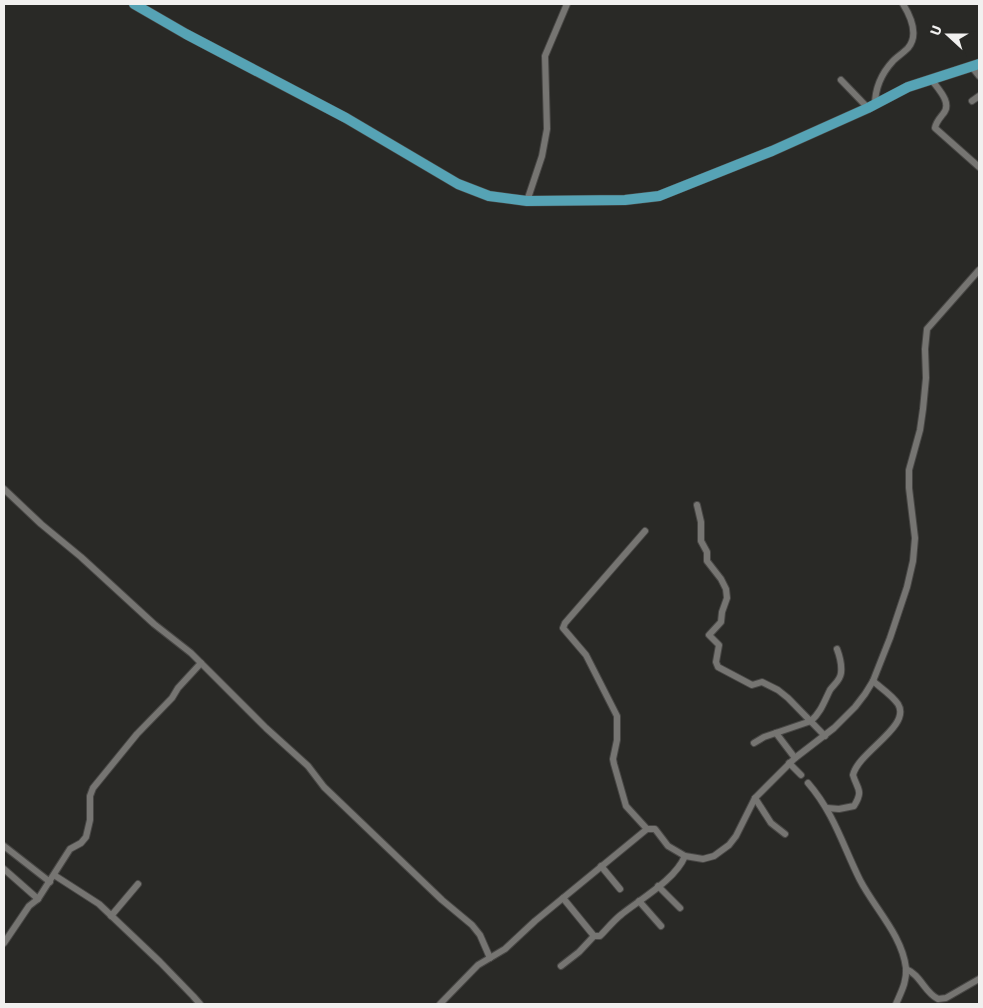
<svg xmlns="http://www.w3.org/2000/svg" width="983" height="1008" font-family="Signika,sans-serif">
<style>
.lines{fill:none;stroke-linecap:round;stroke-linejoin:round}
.minor-casing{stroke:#484745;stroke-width:8}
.primary-casing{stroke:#484745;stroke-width:11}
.minor{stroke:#767572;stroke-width:6}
.primary{stroke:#56a3b5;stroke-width:10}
</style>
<rect width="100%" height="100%" fill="#292926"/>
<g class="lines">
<g class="minor-casing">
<g id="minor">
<polyline points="971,66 979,76"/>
<path d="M931 79C938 89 953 103 943 114 939 119 936 122 935 128L979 167"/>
<polyline points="841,80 868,108"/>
<polyline points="972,101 979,96"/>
<path d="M875 105C875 88 881 74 893 61 897 57 903 53 908 48 919 35 911 17 903 4"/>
<polyline points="527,201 542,156 547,129 545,56 567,4"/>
<polyline points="4,489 41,524 81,557 154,624 191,653 266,728 308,766 324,787 442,900 472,925 480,935 490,958"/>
<polyline points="697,505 701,522 701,541 707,552 707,561 721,579 726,589 727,598 722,612 721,622 709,635 719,645 716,662 718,667 752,685 762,682 778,690 788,698 825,736"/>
<polyline points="645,531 565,623 563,628 586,655 617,716 617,740 613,759 614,764 626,806 647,829"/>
<polyline points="776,733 795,758"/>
<path d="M754 743 764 737 811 721C821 712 824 702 830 690 834 684 840 681 841 673 842 665 840 657 837 649"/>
<polyline points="789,763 801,775"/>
<path d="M808 783C834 813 843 846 860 880 875 909 902 935 906 968 907 982 901 992 896 1004"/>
<polyline points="755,798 771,823 785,834"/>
<path d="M827 808 839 809 854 806C864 790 857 789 853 775 858 752 912 726 898 704 892 695 881 688 873 681"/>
<polyline points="4,846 50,882"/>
<polyline points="601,866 620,889"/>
<polyline points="4,869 38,899"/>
<polyline points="54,875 99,904 160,962 193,996 200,1004"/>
<polyline points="658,886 680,908"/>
<polyline points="563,898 594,936"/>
<polyline points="639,901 661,926"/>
<polyline points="111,916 138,884"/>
<polyline points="4,943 29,906 38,899 70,849 81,843 86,837 90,820 90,796 93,788 137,734 172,698 178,688 201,663"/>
<path d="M561 966 579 952 594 936H600C607 929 614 920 622 914 642 898 675 880 685 856"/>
<path d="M906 969C921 975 924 992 938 999L946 998 979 979"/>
<polyline points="440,1004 478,965 505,949 535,921 647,829 655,829 668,846 685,856 703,859 714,856 729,845 736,836 755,798 795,758 834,728 855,707 865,694 873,681 890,638 907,587 913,561 915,538 909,488 909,470 920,430 923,409 926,378 925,349 927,329 979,270"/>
</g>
</g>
<g class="primary-casing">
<polyline id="primary" points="134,4 186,34 346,118 458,184 489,196 527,201 625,200 659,196 772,151 868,108 908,87 979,64"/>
</g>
<use href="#minor" class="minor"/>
<use href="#primary" class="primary"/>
</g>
<rect width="983" height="1008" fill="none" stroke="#f1f0ef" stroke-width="10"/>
<g transform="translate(948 35) rotate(291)" stroke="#292926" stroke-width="4" paint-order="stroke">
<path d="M0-4L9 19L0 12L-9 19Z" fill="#f1f0ef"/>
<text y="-8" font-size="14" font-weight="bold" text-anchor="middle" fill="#f1f0ef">U</text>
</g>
</svg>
